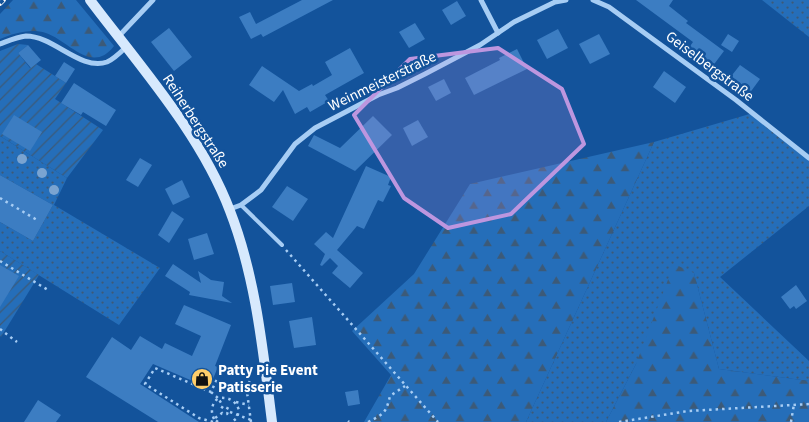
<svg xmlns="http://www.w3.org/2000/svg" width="809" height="422" font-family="'Source Sans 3',sans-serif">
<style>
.grass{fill:url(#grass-dots)}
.forest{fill:url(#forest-firs)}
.garden{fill:url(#garden-furrows)}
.building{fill:#3c7dc2}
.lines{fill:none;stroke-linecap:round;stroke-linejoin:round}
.path{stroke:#a7cdf4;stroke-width:2.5;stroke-dasharray:2.5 4;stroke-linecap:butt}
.lane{stroke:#a7cdf4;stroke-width:4}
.street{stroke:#a7cdf4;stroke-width:5}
.secondary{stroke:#d7e9fd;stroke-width:10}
.rail-casing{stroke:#fff;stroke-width:5.5}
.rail{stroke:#13539b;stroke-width:4;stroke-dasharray:11;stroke-linecap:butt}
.tree{fill:#7aa4d1}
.marked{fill:#bd96df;fill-opacity:0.2;stroke:#bd96df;stroke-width:4;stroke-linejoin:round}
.labels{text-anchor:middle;stroke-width:5;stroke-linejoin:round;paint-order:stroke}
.street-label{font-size:15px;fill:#fff;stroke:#13539b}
.poi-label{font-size:15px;font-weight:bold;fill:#fff;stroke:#13539b;text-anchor:start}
</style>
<defs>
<pattern id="grass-dots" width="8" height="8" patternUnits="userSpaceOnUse" patternTransform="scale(1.25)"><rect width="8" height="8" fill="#256eb9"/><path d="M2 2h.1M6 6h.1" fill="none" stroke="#3c5a78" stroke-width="1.8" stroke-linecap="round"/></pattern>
<pattern id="forest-firs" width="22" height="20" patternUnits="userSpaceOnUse" patternTransform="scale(1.25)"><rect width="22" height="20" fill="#256eb9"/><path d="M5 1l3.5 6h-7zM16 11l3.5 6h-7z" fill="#3c5a78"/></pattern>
<pattern id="garden-furrows" width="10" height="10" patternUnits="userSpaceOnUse" patternTransform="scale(1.25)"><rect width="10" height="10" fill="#256eb9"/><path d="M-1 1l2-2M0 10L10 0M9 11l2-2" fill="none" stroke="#3c5a78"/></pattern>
</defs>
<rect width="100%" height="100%" fill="#13539b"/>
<g class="grass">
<polygon points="762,0 809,0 809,37"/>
<polygon points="753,113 809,158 809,206 720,277 809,361 809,381 719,369 694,273 636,364 606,422 526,422 654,142"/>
<polygon points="0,136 67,178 54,205 160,268 119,325 0,251 0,222 33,241 53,205 0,175"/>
</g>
<g class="forest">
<path d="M13 0H76L114 46C92 75 69 41 46 33 31 28 14 33 0 39V14Z"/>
<polygon points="654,142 526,422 364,422 391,375 352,331 414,274 470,184"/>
<polygon points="674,264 694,273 719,369 809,381 809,422 606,422 636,364"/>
</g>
<g class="garden">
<polygon points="18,44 28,45 18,53 30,68 36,64 66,83 55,99 103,130 67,178 0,136 0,51"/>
<polygon points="0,251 39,275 1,337 0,336"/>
</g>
<g class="building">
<polygon points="302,0 333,0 263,37 261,34 251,39 239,17 250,12 256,24"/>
<polygon points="636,0 673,0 669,6 688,21 686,23 724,51 712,67 688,49 693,42"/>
<polygon points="457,1 466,16 451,25 442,10"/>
<polygon points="415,23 425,39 409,48 399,32"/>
<polygon points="169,28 192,57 174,71 151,42"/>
<polygon points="558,29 568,48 547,59 537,40"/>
<polygon points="599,34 610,54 590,64 579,44"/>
<polygon points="728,34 739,41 732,52 721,45"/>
<polygon points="28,45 41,60 31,68 18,53"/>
<polygon points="350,48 364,73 325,95 329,101 310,112 307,107 295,114 283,90 274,102 249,85 262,66 299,91 312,84 313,86 332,75 325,62"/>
<polygon points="517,49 527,69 474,95 465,78 500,60 499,58"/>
<polygon points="64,62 75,69 66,83 55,76"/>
<polygon points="740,65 760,79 749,94 729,79"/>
<polygon points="664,71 686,87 675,103 653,87"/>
<polygon points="444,79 451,93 436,101 428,87"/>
<polygon points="74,83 116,110 106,126 83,112 81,115 61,103"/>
<polygon points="14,115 42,132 30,151 2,134"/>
<polygon points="373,116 392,135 355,171 308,146 314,135 340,148"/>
<polygon points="418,120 428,137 412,146 403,128"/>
<polygon points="140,158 152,165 138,187 126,180"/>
<polygon points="366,166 391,177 388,185 391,186 383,202 378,200 364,229 357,226 337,250 363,273 350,288 332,273 338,266 330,258 322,266 320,265 325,254 314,244 326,232 333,238"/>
<polygon points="0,175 53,205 33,241 0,222"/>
<polygon points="182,180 190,197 173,205 165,189"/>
<polygon points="287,186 308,199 293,221 272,207"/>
<polygon points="172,211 184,219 169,243 158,235"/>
<polygon points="207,233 214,254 194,260 188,239"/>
<polygon points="173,264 201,283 198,271 211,280 224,282 222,296 232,303 189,295 190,292 165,276"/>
<polygon points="0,265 19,276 0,307"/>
<polygon points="292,283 295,302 273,305 270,286"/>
<polygon points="796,285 807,301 796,309 794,306 790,309 781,297"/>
<polygon points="184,305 231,325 215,366 218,367 209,388 153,364 140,384 199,422 158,422 86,377 112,337 131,350 140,336 162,349 165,343 192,356 201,336 175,324"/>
<polygon points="312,317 316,345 294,348 289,321"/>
<polygon points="358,390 360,404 348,406 345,392"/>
<polygon points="38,400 61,415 56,422 24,422"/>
</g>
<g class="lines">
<g class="path">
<polyline points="0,198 37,220"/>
<polyline points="286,250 438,422"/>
<polyline points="0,261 48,290"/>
<polyline points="0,329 17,342"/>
<path d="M211 392 218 398C229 397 235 400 239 410L237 418 232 422"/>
<polyline points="236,402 249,405"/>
<polyline points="230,412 251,420"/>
<path d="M214 419C210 410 212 404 218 398L223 406"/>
<polyline points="348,421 349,422"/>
<polyline points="213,422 199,418 145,384 155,368 211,392 224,364"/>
<polyline points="218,422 214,419 222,413 227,414 229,409 223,406 221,409 222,413"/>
<polyline points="251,422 247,392 252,369"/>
<path d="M368 422C384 414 386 413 390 396L405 386"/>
<polyline points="619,422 688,411 809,404"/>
<polyline points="791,422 794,404"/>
</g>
<polyline class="lane" points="241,205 282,245"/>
<g class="street">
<polyline points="481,0 498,33"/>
<polyline points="593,0 609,7 736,100 809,158"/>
<polyline points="118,37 153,0"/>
<path d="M0 44C8 41 17 37 26 36 54 36 80 71 107 62 114 59 121 52 126 47"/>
<polyline points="230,209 241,205 261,190 295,144 315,128 378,95 397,88 425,74 480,45 514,22 555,2 566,0"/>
</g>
<path class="secondary" d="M90 0C139 65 201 134 230 211 256 278 263 351 272 422"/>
<g class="rail-casing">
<polyline id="rail" points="0,3 3,0"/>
</g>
<use href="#rail" class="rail"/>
</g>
<g class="tree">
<circle cx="22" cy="159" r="5"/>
<circle cx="42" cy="173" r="5"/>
<circle cx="54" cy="190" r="5"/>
</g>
<path class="marked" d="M498 48 562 89 584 144 511 214 448 228 404 198 354 115 410 59Z"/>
<defs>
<g id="shop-disc" transform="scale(1.125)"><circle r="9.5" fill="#ffce6a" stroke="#13539b"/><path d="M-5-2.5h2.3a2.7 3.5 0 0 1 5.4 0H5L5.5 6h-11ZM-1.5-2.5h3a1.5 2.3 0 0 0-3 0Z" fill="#111"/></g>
</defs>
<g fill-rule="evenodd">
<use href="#shop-disc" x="202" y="379"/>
</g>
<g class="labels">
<g class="street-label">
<text transform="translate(710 66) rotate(37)" y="5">Geiselbergstraße</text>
<text transform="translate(382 81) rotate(-26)" y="5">Weinmeisterstraße</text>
<text transform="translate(196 121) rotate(57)" y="5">Reiherbergstraße</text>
</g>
<g class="poi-label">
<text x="218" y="375">Patty Pie Event<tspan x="218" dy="17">Patisserie</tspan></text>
</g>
</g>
</svg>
